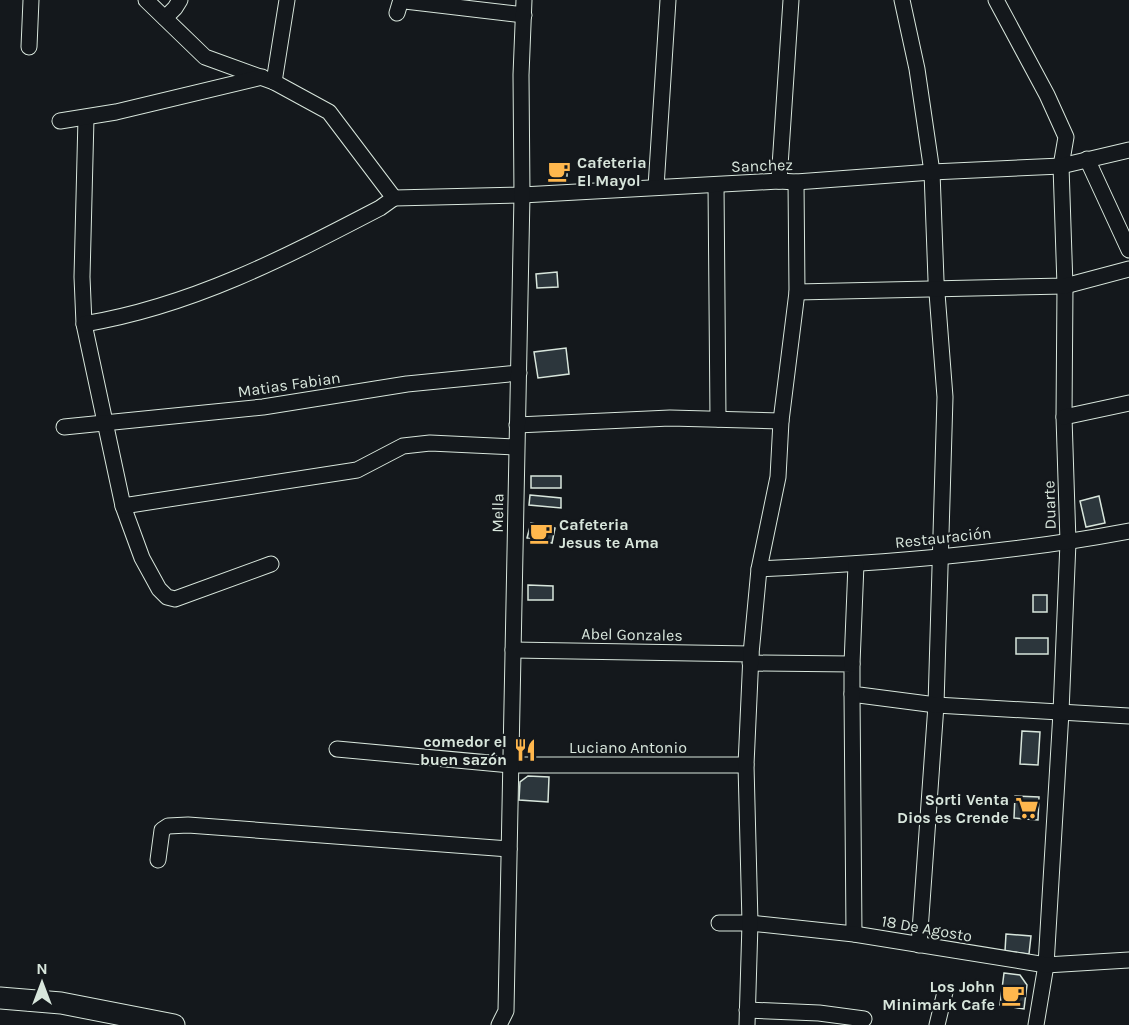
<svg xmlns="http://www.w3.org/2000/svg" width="1129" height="1025" font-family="Karla,sans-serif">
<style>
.building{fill:#2c363c;stroke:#d8e6dc;stroke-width:1.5}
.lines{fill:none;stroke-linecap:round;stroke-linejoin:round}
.minor-casing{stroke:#d8e6dc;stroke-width:17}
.secondary-casing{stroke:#d8e6dc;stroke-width:23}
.minor{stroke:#14181c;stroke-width:15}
.secondary{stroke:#14181c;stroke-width:21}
.labels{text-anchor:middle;stroke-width:4.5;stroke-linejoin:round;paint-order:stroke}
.poi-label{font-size:16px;font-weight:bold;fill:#d8e6dc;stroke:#14181c;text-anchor:end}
.street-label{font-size:16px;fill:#d8e6dc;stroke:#14181c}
</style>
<rect width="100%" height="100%" fill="#14181c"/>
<g class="building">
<polygon points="567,163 567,178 551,178 551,164"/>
<polygon points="557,272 558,287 537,288 536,274"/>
<polygon points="566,348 569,374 538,378 534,352"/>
<rect x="531" y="476" width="30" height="12"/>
<polygon points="530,495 561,498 561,508 529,505"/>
<polygon points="1099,496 1105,523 1086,527 1080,501"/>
<polygon points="531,523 555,528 552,543 527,538"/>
<polygon points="528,585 553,586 553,600 528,600"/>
<rect x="1033" y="595" width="14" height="17"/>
<rect x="1016" y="638" width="32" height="16"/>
<polygon points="1022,731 1040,732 1038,765 1020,764"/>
<polygon points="528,776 549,777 548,802 519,800 520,782"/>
<polygon points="1015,796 1039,797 1038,820 1014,818"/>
<polygon points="1006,934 1031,936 1029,954 1005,951"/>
<polygon points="1004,973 1020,975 1027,985 1024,1009 1000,1005"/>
</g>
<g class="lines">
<g class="minor-casing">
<g id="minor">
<polyline points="146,0 205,57 274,82 329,112 394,198"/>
<polyline points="902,0 917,69 932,172 936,280 945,397 936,705 919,945"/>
<polyline points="996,0 1047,95 1066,137 1061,166 1065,286 1064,417 1068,542 1061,712 1046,965 1036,1025"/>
<polyline points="397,13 400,3 405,1 524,15"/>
<polyline points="165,18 175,8 180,0"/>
<polyline points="29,47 31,0"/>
<polyline points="274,82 287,0"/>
<polyline points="86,118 82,277 84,324 123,506 142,558 159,589 167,597 175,599 271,564"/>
<polyline points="60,121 116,112 262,77"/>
<polyline points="1087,159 1129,250"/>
<polyline points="779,181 791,0"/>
<polyline points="716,185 718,419"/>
<polyline points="656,187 668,0"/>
<polyline points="394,198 522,195 779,181 796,182 932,172 1061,166 1129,150"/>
<polyline points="797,292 1065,286 1129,269"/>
<path d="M84 324C192 306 284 258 380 208L394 198"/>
<polyline points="1064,417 1129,403"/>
<polyline points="517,425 670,418 781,421"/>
<polyline points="64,427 263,407 407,384 519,373"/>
<polyline points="123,506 357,470 403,446 430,443 516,447"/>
<path d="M759 569C883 563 1007 554 1129 531"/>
<polyline points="513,650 751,654"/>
<polyline points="750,663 852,664 852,694 859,695 936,705 1129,716"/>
<polyline points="852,664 856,564"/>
<polyline points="852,694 854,934"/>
<polyline points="337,749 511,765 746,765"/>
<polyline points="158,860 162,830 168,826 188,825 509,849"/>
<polyline points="719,923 750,923 854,934 1046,965 1129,960"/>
<polyline points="747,1010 819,1013 864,1019"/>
<polyline points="499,1025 506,1011 522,195 521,75 524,0"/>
<polyline points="747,1025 750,923 746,765 751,654 759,569 778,477 781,421 797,292 796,182"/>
<polyline points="937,1025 945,992"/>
</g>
</g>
<g class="secondary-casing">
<polyline id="secondary" points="0,998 61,1003 174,1025"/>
</g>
<use href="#minor" class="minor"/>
<use href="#secondary" class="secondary"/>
</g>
<defs>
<g id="cafe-bare" transform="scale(1.8)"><path d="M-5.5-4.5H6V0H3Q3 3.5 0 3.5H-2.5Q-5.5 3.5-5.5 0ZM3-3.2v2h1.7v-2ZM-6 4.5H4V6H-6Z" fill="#ffb74d" stroke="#14181c" stroke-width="2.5" paint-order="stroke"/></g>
<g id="restaurant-bare" transform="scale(1.8)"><path d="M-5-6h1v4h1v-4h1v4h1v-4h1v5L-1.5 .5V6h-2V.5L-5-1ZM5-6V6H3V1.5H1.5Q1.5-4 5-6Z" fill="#ffb74d" stroke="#14181c" stroke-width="2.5" paint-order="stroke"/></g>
<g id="supermarket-bare" transform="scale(1.8)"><path d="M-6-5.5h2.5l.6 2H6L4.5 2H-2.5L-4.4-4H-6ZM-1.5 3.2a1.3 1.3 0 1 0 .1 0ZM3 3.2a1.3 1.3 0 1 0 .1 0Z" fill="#ffb74d" stroke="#14181c" stroke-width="2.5" paint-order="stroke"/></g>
</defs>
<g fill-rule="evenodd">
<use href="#cafe-bare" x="559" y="171"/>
<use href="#cafe-bare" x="541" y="533"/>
<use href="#restaurant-bare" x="525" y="750"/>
<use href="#supermarket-bare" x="1027" y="808"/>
<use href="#cafe-bare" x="1013" y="995"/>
</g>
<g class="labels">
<g class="poi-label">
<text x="577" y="168" text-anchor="start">Cafeteria<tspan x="577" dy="18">El Mayol</tspan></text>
<text x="559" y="530" text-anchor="start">Cafeteria<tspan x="559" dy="18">Jesus te Ama</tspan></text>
<text x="507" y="747">comedor el<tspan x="507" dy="18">buen sazón</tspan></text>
<text x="1009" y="805">Sorti Venta<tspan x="1009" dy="18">Dios es Crende</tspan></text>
<text x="995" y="992">Los John<tspan x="995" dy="18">Minimark Cafe</tspan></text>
</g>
<g class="street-label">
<text transform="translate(762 165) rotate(-2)" y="6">Sanchez</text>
<text transform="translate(289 384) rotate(-8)" y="6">Matias Fabian</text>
<text transform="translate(1049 505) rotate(-92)" y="6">Duarte</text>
<text transform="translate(497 513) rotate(-89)" y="6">Mella</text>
<text transform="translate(943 537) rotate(-6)" y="6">Restauración</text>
<text transform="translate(632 634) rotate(1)" y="6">Abel Gonzales</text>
<text x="628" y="753">Luciano Antonio</text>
<text transform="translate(927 928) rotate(10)" y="6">18 De Agosto</text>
</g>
</g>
<g transform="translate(42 983)" stroke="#14181c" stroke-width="4.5" paint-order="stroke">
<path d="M0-4.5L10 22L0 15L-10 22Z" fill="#d8e6dc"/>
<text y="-9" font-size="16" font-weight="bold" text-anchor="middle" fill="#d8e6dc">N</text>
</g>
</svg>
